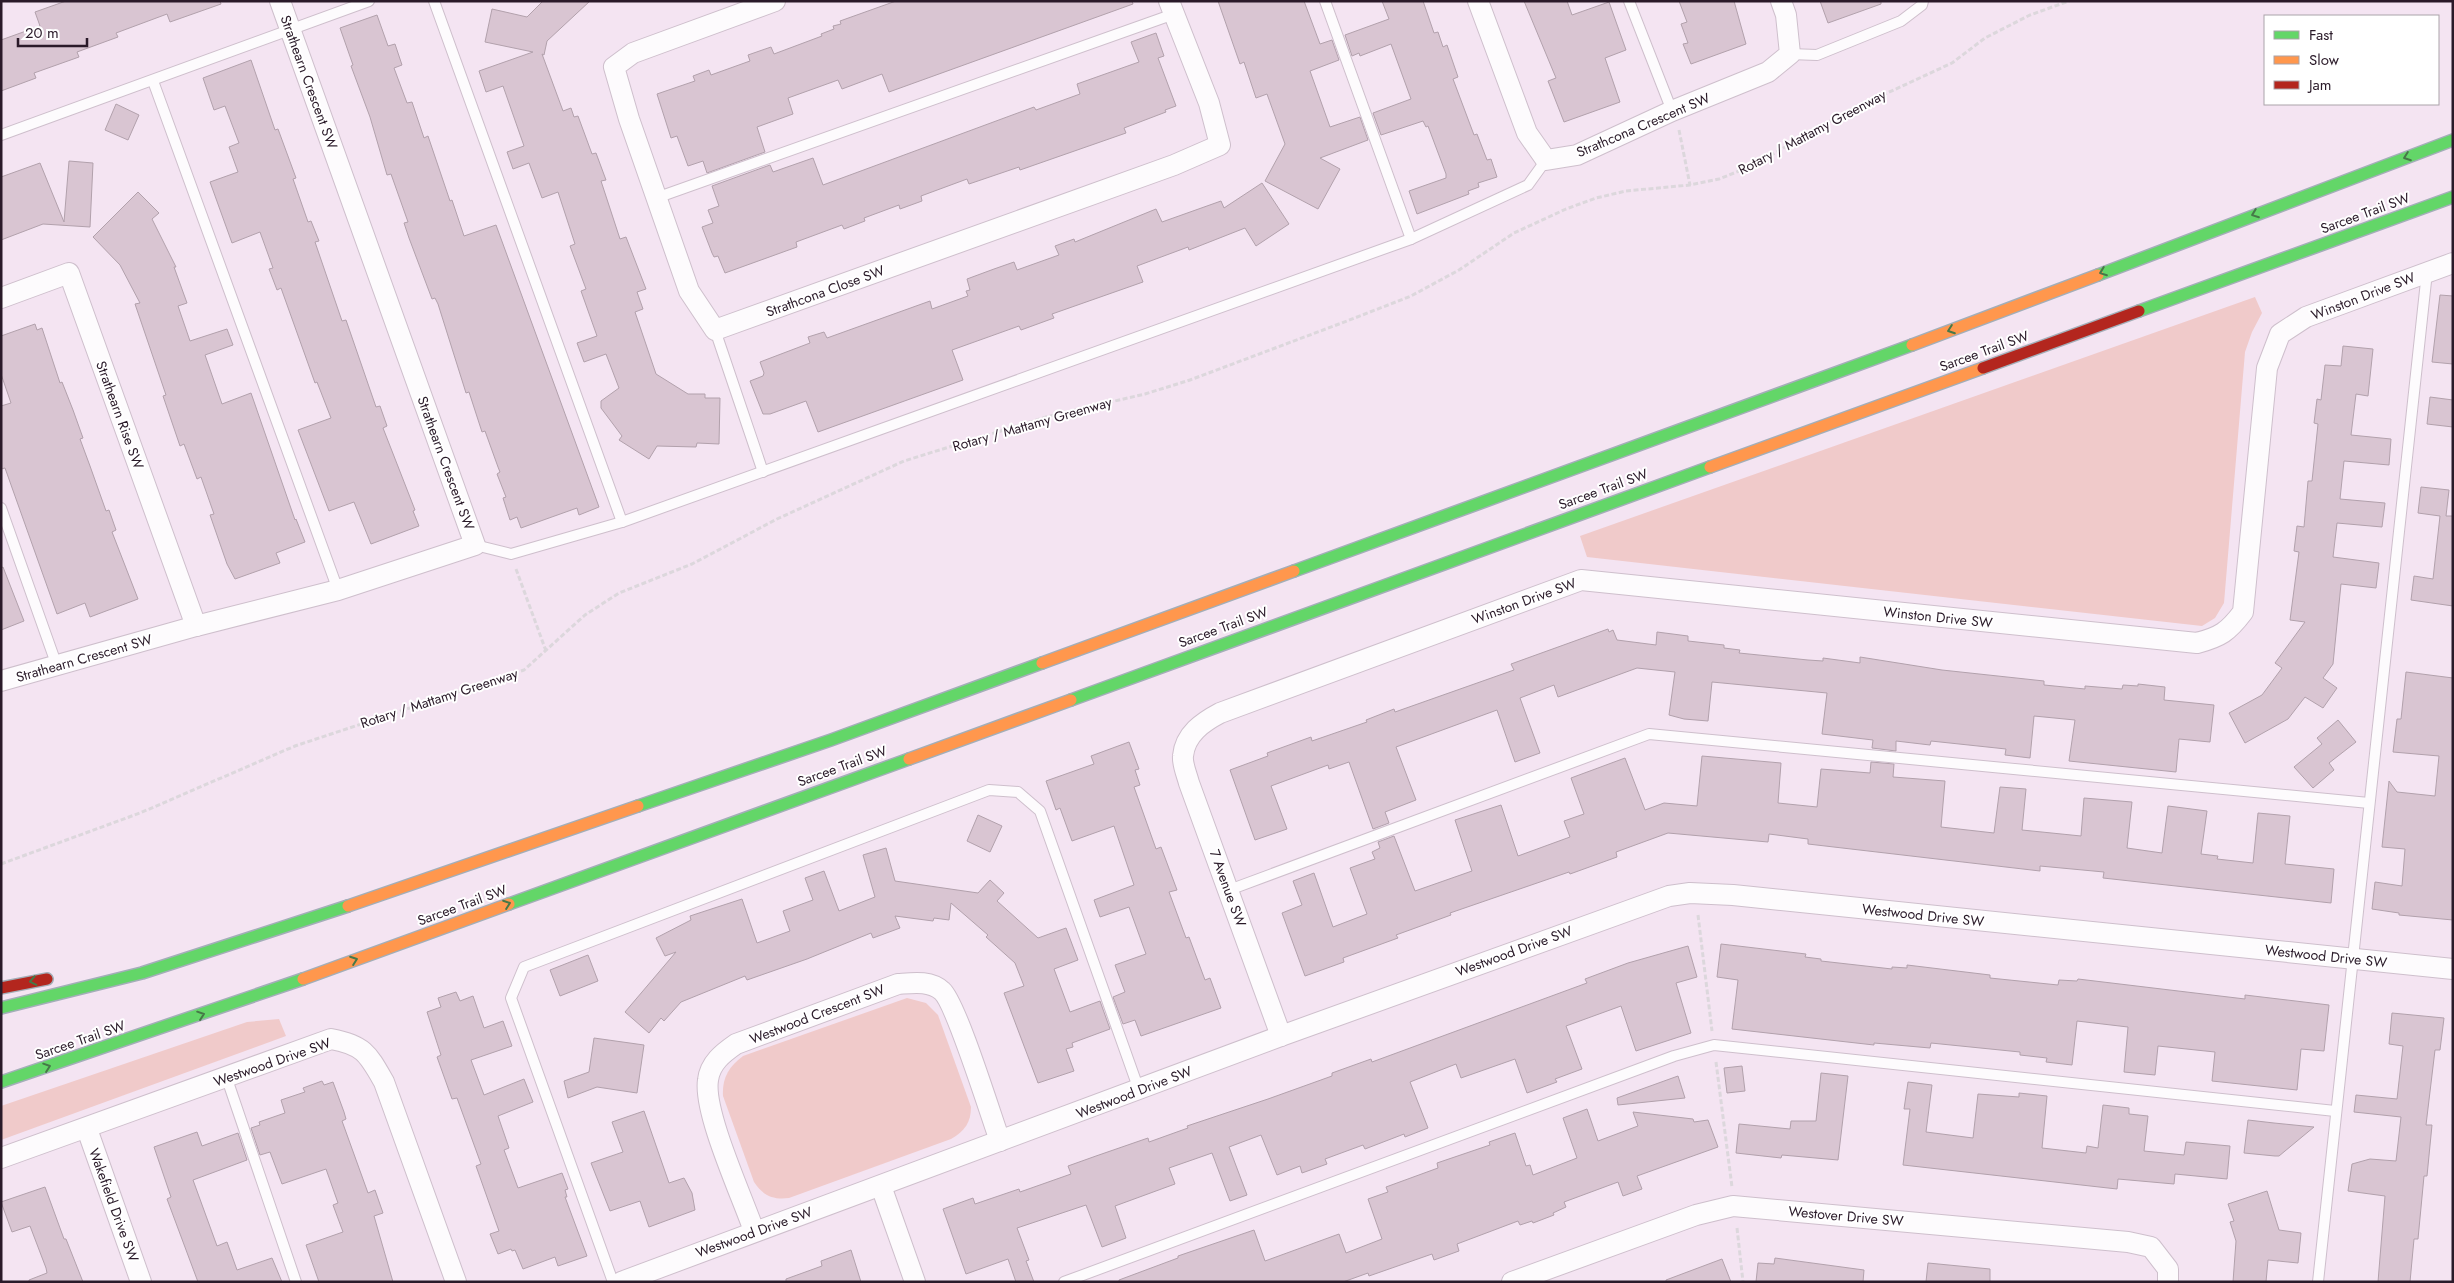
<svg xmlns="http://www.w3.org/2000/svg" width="2454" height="1283" font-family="Jost,sans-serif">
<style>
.green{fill:#f0caca}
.building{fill:#d9c5d2;stroke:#b2a1ac}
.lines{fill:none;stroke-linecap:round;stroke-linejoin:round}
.lane-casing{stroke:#cebfcc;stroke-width:12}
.street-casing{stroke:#cebfcc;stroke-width:22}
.fast-casing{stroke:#a3aeb8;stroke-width:14}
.slow-casing{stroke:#a3aeb8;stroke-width:14}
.jam-casing{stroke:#a3aeb8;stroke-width:14}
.path{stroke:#dcd7dc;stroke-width:3;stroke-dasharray:5 2.5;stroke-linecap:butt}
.lane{stroke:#fdfbfd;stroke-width:10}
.street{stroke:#fdfbfd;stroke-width:20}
.fast{stroke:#63d668;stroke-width:11}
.slow{stroke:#ff974d;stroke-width:11}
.jam{stroke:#b3261e;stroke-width:11}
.oneway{stroke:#467848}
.labels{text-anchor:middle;stroke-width:4;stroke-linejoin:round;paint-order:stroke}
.street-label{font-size:14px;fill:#2a1a29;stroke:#fff}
</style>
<rect width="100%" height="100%" fill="#f4e4f2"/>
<g class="green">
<polygon points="2255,297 2262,313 2252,332 2245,352 2224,603 2215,618 2202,626 1587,557 1580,536"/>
<path d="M907 998 926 1003 938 1015 971 1107C971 1122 965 1131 951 1139L789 1198C774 1200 763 1196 754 1182L723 1096C722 1079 728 1067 743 1056Z"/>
<polygon points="279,1019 286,1036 1,1140 1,1106 247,1022"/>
</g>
<g class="building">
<polygon points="66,1 220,1 221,4 170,22 167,14 116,33 118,37 77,52 79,57 34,73 36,78 1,91 1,40 40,26 35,12"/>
<polygon points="543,1 590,1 547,41 544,55 542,54 563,111 571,108 574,117 578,116 592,154 596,153 606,180 601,181 620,239 626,237 646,289 637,292 643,309 635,312 656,374 688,394 705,394 705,398 720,398 719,444 697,443 696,447 657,446 649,459 619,440 622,436 601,408 601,401 619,388 606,354 584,362 577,343 597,336 581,291 586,289 570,246 575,244 558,192 542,198 529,163 513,169 507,152 524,146 503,86 486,92 479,71 533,52 485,42 492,9 527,17"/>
<polygon points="896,1 1132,1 1133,4 889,92 882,74 842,89 838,80 788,98 793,114 757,127 765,152 707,173 703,161 688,166 677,136 671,138 657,94 695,81 693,76 709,70 711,75 750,61 748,55 771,47 774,54 822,36 821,34 834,29 833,26 841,24 840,21"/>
<polygon points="1218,1 1304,1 1320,44 1332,40 1339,60 1310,71 1330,127 1360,117 1368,140 1320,158 1340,169 1318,209 1265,181 1285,144 1267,94 1256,98 1244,62 1240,64"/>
<polygon points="1382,1 1423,1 1434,33 1438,32 1443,47 1447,45 1458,77 1453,79 1474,135 1477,134 1487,160 1491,159 1497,177 1478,183 1479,187 1468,191 1469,194 1417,214 1409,191 1446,178 1446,174 1428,126 1426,127 1423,121 1381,135 1373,113 1411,99 1391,44 1360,56 1359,53 1352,56 1345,35 1389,19"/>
<polygon points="1524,1 1567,1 1572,15 1609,2 1626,50 1605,58 1620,102 1564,122 1548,81 1556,78"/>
<polygon points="1679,1 1734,1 1746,44 1691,64 1683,44 1688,43 1681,24 1687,22"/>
<polygon points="1820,1 1881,1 1881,4 1828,23"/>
<polygon points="377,15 388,46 395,44 402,65 394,68 407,103 412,102 424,138 428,136 450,201 452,200 464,236 496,225 599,507 579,515 577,508 521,528 517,517 510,520 503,498 506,497 497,474 500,472 498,467 485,431 482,432 469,392 466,393 438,304 435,298 432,299 409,238 404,223 408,222 391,174 387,175 370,117 351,66 353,65 340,28"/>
<polygon points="1156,33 1164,56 1158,58 1176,106 1165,110 1166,112 1124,128 1126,133 1020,170 1019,167 969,184 967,179 921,196 922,201 900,209 899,205 864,218 865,221 844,229 842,225 796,242 797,247 725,273 718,256 714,257 712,253 702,227 713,223 708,210 719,206 712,186 770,165 773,172 813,158 823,185 1034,107 1036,110 1080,94 1077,84 1139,62 1131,42"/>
<polygon points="251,60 275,130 278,129 296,178 293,179 308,222 311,221 319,241 315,242 342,321 346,320 376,407 380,406 387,426 383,428 415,510 413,511 419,526 371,544 354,502 329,511 298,430 331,418 317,382 315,383 281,288 277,290 269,269 273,268 260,232 232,243 210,182 238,172 229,147 239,143 225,106 214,110 203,78"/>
<polygon points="116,104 139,115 128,140 105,130"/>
<polygon points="69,161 93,163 90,227 43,224 1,240 1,177 40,163 64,222"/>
<polygon points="1262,183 1289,224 1256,246 1245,228 1189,250 1188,247 1137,266 1143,282 1052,314 1054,318 1021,330 1019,326 952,350 963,380 818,432 806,401 770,414 763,414 750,381 763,376 764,373 760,362 810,343 808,337 824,332 827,338 930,301 932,309 968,296 966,291 970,290 967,279 994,269 1014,262 1017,270 1059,255 1055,246 1074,239 1075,242 1156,209 1162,222 1221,201 1224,208"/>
<polygon points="138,192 159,213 152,219 176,267 174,267 187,303 178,306 190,341 227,329 233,345 205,355 222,404 251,393 295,520 296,519 305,542 276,553 280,563 235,579 227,564 210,515 214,514 201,477 197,479 184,444 180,446 163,396 166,395 135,304 140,303 120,265 93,237"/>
<polygon points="2440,295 2453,296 2453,364 2432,362"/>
<polygon points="35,324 37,330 42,328 60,383 62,382 73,410 83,438 80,439 90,466 106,511 109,510 116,530 112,532 138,599 90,617 85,603 57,614 5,468 1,469 1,406 11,403 1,374 1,336"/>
<polygon points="2343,346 2373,349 2368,396 2356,394 2351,435 2391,439 2389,465 2344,461 2340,499 2385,503 2382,527 2337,523 2333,557 2379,563 2376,588 2341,584 2333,664 2323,678 2337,688 2323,708 2305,697 2288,719 2245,743 2229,713 2262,695 2282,668 2275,663 2305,622 2290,620 2299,552 2294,551 2297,526 2304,527 2308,481 2312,481 2318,424 2314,423 2317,399 2321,400 2325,365 2341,366"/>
<polygon points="2430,397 2453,400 2453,427 2427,424"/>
<polygon points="2421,487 2449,490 2446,516 2453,516 2453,606 2411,600 2414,576 2433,579 2440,516 2418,513"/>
<polygon points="3,567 24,621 1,630 1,568"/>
<polygon points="1608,629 1609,632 1613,630 1617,640 1656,645 1657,632 1688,636 1688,641 1724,645 1724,648 1740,650 1739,653 1808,660 1823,661 1823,658 1860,663 1860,657 1942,670 2044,681 2044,685 2085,689 2085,686 2122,689 2123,685 2138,686 2138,684 2165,687 2164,700 2214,705 2210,742 2179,739 2176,772 2069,761 2075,720 2034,716 2030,758 2005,755 2006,749 1931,741 1930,745 1896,741 1896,751 1872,748 1873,740 1822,734 1827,693 1712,682 1708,721 1684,719 1669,715 1675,672 1637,668 1558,697 1554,685 1520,698 1540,753 1515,762 1497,710 1396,747 1416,800 1385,812 1389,823 1373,829 1349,762 1329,769 1328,765 1271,786 1287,829 1255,840 1230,770 1268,756 1267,753 1311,737 1312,741 1367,722 1366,720 1394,709 1395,712 1514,670 1511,664"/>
<polygon points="2406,672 2453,678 2453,920 2399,915 2399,913 2372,909 2375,882 2402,886 2405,849 2382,847 2389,781 2397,792 2435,796 2439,756 2393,752 2397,719 2401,719"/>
<polygon points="2338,720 2356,742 2329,763 2334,770 2313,788 2294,767 2322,744 2317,738"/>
<polygon points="1129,742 1139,769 1135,770 1140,785 1134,787 1156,849 1161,847 1177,890 1169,892 1186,938 1189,937 1205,980 1210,978 1221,1008 1141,1036 1135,1020 1123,1024 1113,997 1125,992 1115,965 1146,954 1129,907 1100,917 1094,900 1134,885 1114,826 1072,841 1060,808 1056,810 1046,781 1094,764 1091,756"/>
<polygon points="1702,756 1781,763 1778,803 1817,807 1821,769 1870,773 1871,762 1894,764 1893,777 1945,781 1941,827 1994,833 2000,787 2026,789 2022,830 2081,836 2084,798 2132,802 2127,848 2162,853 2168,806 2207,811 2201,854 2218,856 2217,859 2253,863 2258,813 2290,816 2285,864 2334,869 2331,903 2103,878 2104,872 2040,866 2040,871 1808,844 1808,839 1769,834 1768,842 1668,833 1616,852 1617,857 1570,874 1569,872 1450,913 1451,915 1396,935 1398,938 1343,958 1344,962 1305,976 1282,913 1302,905 1293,881 1314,873 1333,927 1367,914 1350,868 1375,859 1372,852 1380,848 1378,842 1394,836 1415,891 1472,871 1455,820 1501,805 1518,856 1570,837 1564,821 1584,814 1571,778 1625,758 1645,810 1664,803 1697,806"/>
<polygon points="978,815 1002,826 990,852 967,841"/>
<polygon points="886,848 895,881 978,893 990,880 1004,893 997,901 1038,938 1066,928 1078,960 1054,969 1070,1012 1100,1001 1110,1029 1072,1043 1073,1047 1066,1049 1074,1071 1038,1083 1004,993 1024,986 1015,963 986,937 988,935 951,903 949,920 934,918 933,921 895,916 900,928 873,938 871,933 807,959 747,980 745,976 681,1002 664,1021 661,1018 649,1033 625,1012 676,952 665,956 656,938 691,920 690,916 742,899 757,943 790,931 783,911 813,900 805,878 824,871 839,911 875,897 863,855"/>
<polygon points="1721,944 1806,954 1805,957 1821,959 1821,961 1892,969 1892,967 1907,968 1907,965 1990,975 1990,978 2058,985 2059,980 2077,981 2078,979 2245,999 2245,995 2329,1005 2324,1051 2301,1049 2297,1090 2212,1081 2215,1052 2158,1046 2155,1075 2124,1072 2128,1027 2077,1021 2072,1065 2046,1062 2047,1058 2020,1055 2020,1052 1931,1043 1930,1048 1874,1043 1874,1045 1732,1029 1738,980 1717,977"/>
<polygon points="1688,946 1697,977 1676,983 1691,1033 1636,1051 1621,1006 1566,1026 1582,1069 1555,1079 1557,1082 1527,1093 1515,1059 1461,1078 1456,1064 1410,1082 1428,1128 1405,1137 1404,1134 1365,1149 1363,1145 1325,1159 1327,1164 1302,1173 1300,1166 1277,1175 1261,1135 1229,1147 1247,1195 1230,1201 1212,1153 1169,1168 1175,1184 1115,1206 1126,1238 1102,1247 1086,1205 1017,1228 1029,1260 1026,1261 1034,1282 1016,1282 1008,1259 966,1274 943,1209 973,1198 975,1204 1019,1189 1020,1192 1071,1174 1068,1166 1096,1156 1148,1138 1149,1142 1188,1128 1187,1126 1268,1099 1332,1076 1332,1073 1371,1059 1372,1062 1587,983 1585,979 1628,963"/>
<polygon points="588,955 598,981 560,996 550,970"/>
<polygon points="456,992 460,1001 473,996 484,1028 503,1021 512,1046 471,1060 484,1095 524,1079 533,1102 498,1116 509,1148 504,1150 518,1188 562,1173 568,1189 565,1190 567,1197 565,1197 587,1256 558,1266 555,1257 523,1269 515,1250 512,1251 511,1249 498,1254 490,1234 499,1231 476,1166 481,1164 457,1098 452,1099 437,1057 441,1055 427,1012 441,1007 438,998"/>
<polygon points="2392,1013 2444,1018 2440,1050 2435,1050 2426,1125 2432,1125 2427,1176 2424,1176 2418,1239 2414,1239 2410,1282 2378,1282 2385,1196 2348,1191 2352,1164 2370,1159 2396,1161 2401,1117 2354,1112 2356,1095 2397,1099 2403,1046 2389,1044"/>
<polygon points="594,1038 644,1045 637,1093 597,1087 568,1098 564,1081 589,1072"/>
<polygon points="1742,1066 1745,1091 1727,1093 1724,1068"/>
<polygon points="1821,1073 1848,1076 1838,1160 1782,1155 1781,1158 1736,1153 1739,1124 1790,1129 1791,1121 1816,1121"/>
<polygon points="1678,1076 1685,1098 1618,1105 1617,1098"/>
<polygon points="322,1081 324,1085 333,1082 344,1112 346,1119 342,1121 368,1193 375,1190 383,1213 374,1216 393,1282 319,1282 306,1245 343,1232 333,1205 338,1203 326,1169 282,1184 270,1152 260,1155 251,1128 260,1125 259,1122 285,1113 281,1100 305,1092 303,1088"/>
<polygon points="1908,1082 1932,1085 1926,1132 1973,1138 1978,1094 2019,1097 2019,1093 2047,1096 2042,1148 2086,1153 2087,1146 2098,1148 2103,1105 2129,1108 2129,1114 2148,1116 2144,1151 2184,1155 2186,1142 2230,1146 2227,1179 2175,1174 2174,1184 2118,1179 2117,1189 1903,1165 1910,1109 1904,1109"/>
<polygon points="1587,1109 1598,1141 1638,1126 1633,1112 1693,1119 1694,1122 1708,1120 1718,1147 1637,1176 1642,1189 1623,1196 1618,1182 1564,1202 1566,1207 1553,1213 1554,1215 1533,1223 1532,1221 1520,1225 1518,1221 1457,1244 1459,1251 1434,1260 1432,1254 1369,1276 1368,1273 1343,1282 1119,1282 1119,1280 1178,1258 1178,1256 1254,1230 1265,1261 1339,1234 1346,1253 1382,1239 1368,1199 1388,1192 1386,1187 1438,1168 1437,1163 1490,1145 1489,1142 1515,1133 1526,1166 1530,1165 1533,1175 1577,1158 1563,1118"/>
<polygon points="644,1111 669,1183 684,1178 692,1193 695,1210 649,1227 640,1201 610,1211 591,1163 623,1152 612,1122"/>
<polygon points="2248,1120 2274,1123 2314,1127 2279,1156 2275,1156 2244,1153"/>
<polygon points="197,1132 202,1146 238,1133 247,1160 193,1180 217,1246 227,1242 237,1270 272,1258 282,1282 198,1282 167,1199 171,1197 154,1147"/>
<polygon points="45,1187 64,1239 66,1239 83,1282 29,1282 29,1280 47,1273 46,1268 30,1226 12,1232 1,1202"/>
<polygon points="2267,1191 2279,1230 2301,1233 2298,1263 2268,1260 2266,1282 2233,1282 2236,1241 2230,1222 2234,1221 2228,1204"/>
<polygon points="851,1250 861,1282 786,1282 786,1279 822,1266 821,1261"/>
<polygon points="1775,1258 1864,1270 1863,1282 1756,1282 1758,1263 1774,1264"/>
<polygon points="1722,1259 1731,1282 1666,1282 1666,1280"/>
<polygon points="1928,1263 1990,1269 1990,1282 1926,1282"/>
</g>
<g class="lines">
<g class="lane-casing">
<g id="lane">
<polyline points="434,1 622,522"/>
<polyline points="1325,1 1411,239"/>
<polyline points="1629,1 1672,111"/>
<polyline points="1790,54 1817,55 1901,21 1922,5 1923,1"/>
<polyline points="153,81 338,590"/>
<polyline points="1,135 369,1"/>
<polyline points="656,198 1174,14"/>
<polyline points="715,330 763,472"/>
<polyline points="1,508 57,666"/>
<polyline points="475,545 511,554 622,522 1411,239 1528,185 1546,160"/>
<polyline points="1229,890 1649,734 2369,803"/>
<polyline points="226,1076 296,1282"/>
<polyline points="613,1282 511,998 524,967 989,790 1018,792 1040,811 1139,1090"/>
<polyline points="1064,1282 1674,1056 1714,1045 2335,1111"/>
<polyline points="2318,1282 2427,272"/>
</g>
</g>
<g class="street-casing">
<g id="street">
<polyline points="775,1 633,53 614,67 629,119 689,291 715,330 1174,165 1220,145 1209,103 1169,1"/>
<polyline points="1478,1 1527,133 1546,160 1577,155 1672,111 1768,72 1790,54 1786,15 1781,1"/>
<polyline points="1,298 69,273 196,626"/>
<polyline points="1,681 196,626 338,590 475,545 280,1"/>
<path d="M1281 1036 1189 783C1187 775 1182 764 1183 756 1185 734 1203 722 1220 713L1581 580 2197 643C2220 637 2228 632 2243 612L2267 368 2280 334 2306 317 2453 263"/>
<polyline points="87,1129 141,1282"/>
<path d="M1 1158 331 1039C364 1045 368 1054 384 1082L456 1282"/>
<polyline points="881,1186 915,1282"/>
<path d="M754 1231C742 1196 703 1112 708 1080 710 1063 723 1053 736 1044L898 984C912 983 930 980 942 991 956 1003 991 1116 1000 1141"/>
<polyline points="621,1282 1281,1036 1669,896 1690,893 1733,895 2453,969"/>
<polyline points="1512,1282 1696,1215 1733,1206 2128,1242 2151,1247 2168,1269 2168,1282"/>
</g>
</g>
<g class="fast-casing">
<g id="fast">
<polyline points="2098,275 2453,140"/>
<polyline points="2139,311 2453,197"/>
<polyline points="1294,571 1912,345"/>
<polyline points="1071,700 1710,467"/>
<polyline points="638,806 831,740 1042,663"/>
<polyline points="509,904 909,759"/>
<polyline points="1,1008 142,973 348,906"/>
<polyline points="1,1082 303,979"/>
</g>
</g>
<g class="slow-casing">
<g id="slow">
<polyline points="1912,345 2098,275"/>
<polyline points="1710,467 1983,368"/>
<polyline points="1042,663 1294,571"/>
<polyline points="909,759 1071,700"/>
<polyline points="348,906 638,806"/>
<polyline points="303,979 509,904"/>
</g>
</g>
<g class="jam-casing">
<g id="jam">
<polyline points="1983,368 2139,311"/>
<polyline points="1,988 47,979"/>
</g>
</g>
<g class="path">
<polyline points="1679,130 1690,185"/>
<polyline points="516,569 546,651"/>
<polyline points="1,864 140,813 295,746 524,670 585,615 619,593 692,564 777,519 904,461 1046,417 1145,394 1190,380 1347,321 1411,296 1459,270 1514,233 1566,209 1596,198 1626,191 1690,185 1719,179 1754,165 1844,113 1952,63 1985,38 2030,15 2069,1"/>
<polyline points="1698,915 1712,1031"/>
<polyline points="1716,1062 1732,1187"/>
<polyline points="1737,1228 1743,1282"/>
</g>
<use href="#lane" class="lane"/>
<use href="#street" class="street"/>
<use href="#fast" class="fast"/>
<use href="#slow" class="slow"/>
<use href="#jam" class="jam"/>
</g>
<defs><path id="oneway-chevron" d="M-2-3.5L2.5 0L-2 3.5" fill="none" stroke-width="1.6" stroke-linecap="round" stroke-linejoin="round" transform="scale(1.25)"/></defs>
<g class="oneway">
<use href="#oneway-chevron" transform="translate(2407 157) rotate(160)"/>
<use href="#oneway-chevron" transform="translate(2255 214) rotate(159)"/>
<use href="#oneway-chevron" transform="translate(2103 272) rotate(159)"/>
<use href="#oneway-chevron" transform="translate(1951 330) rotate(160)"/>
<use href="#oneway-chevron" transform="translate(507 904) rotate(-20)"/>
<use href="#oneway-chevron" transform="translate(354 960) rotate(-20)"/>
<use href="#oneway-chevron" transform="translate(33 981) rotate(169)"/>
<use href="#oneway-chevron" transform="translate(201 1015) rotate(-19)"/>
<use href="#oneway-chevron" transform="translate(47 1067) rotate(-19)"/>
</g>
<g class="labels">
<g class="street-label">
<text transform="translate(309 82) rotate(70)" y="5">Strathearn Crescent SW</text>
<text transform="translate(1643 125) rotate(-23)" y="5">Strathcona Crescent SW</text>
<text transform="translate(1812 132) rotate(-28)" y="5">Rotary / Mattamy Greenway</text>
<text transform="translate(2365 213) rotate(-20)" y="5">Sarcee Trail SW</text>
<text transform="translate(825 291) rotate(-20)" y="5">Strathcona Close SW</text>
<text transform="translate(2363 296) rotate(-21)" y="5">Winston Drive SW</text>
<text transform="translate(1984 351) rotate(-20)" y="5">Sarcee Trail SW</text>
<text transform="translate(120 415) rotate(70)" y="5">Strathearn Rise SW</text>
<text transform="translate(1032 424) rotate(-16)" y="5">Rotary / Mattamy Greenway</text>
<text transform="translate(446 463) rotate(70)" y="5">Strathearn Crescent SW</text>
<text transform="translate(1603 489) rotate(-20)" y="5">Sarcee Trail SW</text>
<text transform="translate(1524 601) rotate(-20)" y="5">Winston Drive SW</text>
<text transform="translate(1938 617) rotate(6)" y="5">Winston Drive SW</text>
<text transform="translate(1223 627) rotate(-20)" y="5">Sarcee Trail SW</text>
<text transform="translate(84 658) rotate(-16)" y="5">Strathearn Crescent SW</text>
<text transform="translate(439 698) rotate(-18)" y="5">Rotary / Mattamy Greenway</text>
<text transform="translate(842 766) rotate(-20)" y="5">Sarcee Trail SW</text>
<text transform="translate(1228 888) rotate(70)" y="5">7 Avenue SW</text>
<text transform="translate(462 905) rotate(-20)" y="5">Sarcee Trail SW</text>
<text transform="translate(1923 915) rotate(6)" y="5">Westwood Drive SW</text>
<text transform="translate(1514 951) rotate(-20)" y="5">Westwood Drive SW</text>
<text transform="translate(2326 956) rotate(6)" y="5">Westwood Drive SW</text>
<text transform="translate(817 1014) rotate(-21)" y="5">Westwood Crescent SW</text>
<text transform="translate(80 1040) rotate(-19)" y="5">Sarcee Trail SW</text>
<text transform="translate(272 1062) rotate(-19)" y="5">Westwood Drive SW</text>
<text transform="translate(1134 1092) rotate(-21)" y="5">Westwood Drive SW</text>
<text transform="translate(114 1205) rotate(70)" y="5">Wakefield Drive SW</text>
<text transform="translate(1846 1216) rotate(5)" y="5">Westover Drive SW</text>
<text transform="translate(754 1232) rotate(-20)" y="5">Westwood Drive SW</text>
</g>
</g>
<rect width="2454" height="1283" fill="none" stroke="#2a1a29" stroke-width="5"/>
<rect x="2264" y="15" width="175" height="90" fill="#ffffff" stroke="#aaa3a9"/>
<rect x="2274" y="31" width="25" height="8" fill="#63d668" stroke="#aaa3a9"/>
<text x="2309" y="40" font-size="15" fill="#2a1a29">Fast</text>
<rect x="2274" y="56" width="25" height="8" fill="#ff974d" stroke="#aaa3a9"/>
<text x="2309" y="65" font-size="15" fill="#2a1a29">Slow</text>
<rect x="2274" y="81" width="25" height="8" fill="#b3261e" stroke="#aaa3a9"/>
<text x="2309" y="90" font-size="15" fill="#2a1a29">Jam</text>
<path d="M18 38v8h69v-8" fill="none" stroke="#2a1a29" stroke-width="2.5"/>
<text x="25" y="38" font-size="15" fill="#2a1a29" stroke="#ffffff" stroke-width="4" paint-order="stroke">20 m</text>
</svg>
